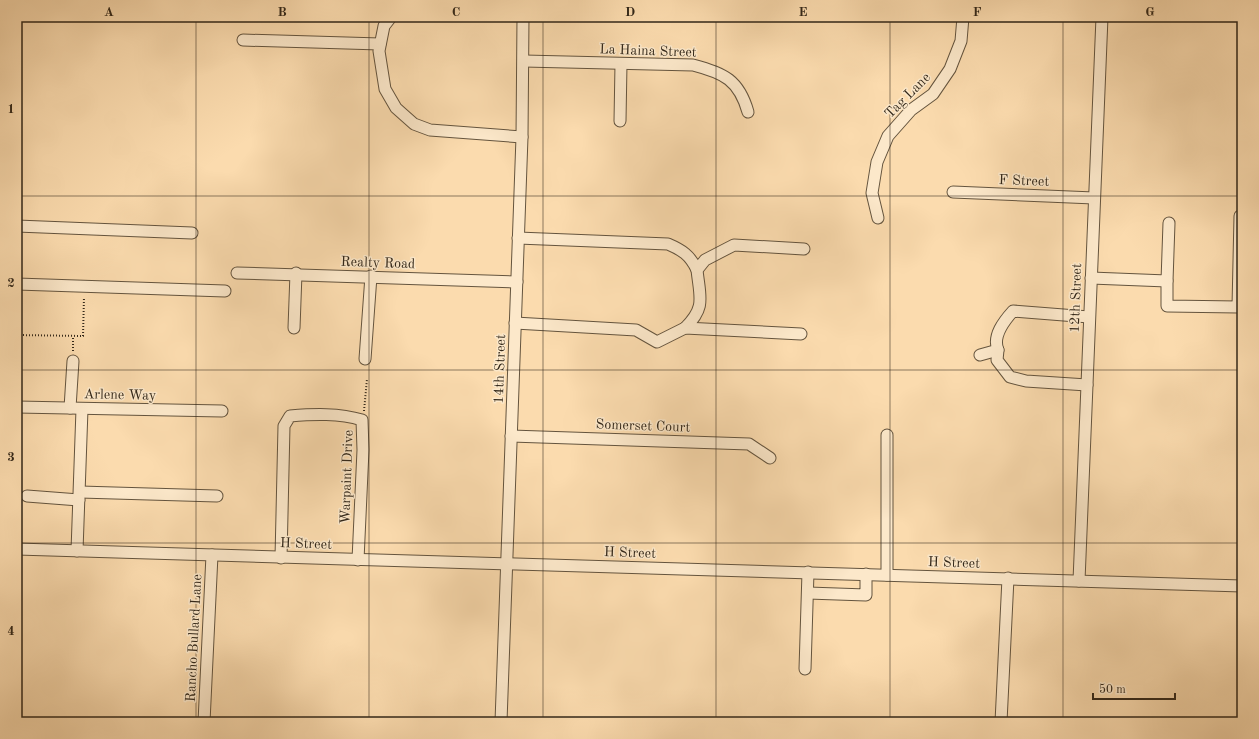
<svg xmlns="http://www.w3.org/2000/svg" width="1259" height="739" font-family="'Old Standard TT',serif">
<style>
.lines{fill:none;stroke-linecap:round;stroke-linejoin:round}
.minor-casing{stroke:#64543e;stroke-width:13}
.path{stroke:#322719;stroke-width:2;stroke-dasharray:1 2;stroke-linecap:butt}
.minor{stroke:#fce8ca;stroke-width:11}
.grid{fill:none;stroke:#322719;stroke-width:1;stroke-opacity:0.55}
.labels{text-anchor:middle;stroke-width:3;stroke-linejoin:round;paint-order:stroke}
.street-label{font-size:14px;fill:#322719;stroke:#fce8ca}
.neatline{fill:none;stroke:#322719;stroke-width:1.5}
.grid-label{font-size:13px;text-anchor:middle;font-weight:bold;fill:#322719}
</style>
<rect width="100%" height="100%" fill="#fbdbae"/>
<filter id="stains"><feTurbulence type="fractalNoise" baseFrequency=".005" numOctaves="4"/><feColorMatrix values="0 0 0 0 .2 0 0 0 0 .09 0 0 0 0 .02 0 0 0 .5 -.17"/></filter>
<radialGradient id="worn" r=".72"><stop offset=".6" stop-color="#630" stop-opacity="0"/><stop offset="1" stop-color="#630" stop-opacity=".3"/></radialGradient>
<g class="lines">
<g class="minor-casing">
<g id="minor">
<polyline points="391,17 384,26 379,51 385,89 396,108 414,124 430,130 522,137"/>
<polyline points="243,40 380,44"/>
<path d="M524 61 693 65C724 73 739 80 748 112"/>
<polyline points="620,121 621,64"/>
<polyline points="953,192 1094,198"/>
<polyline points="878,218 872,193 877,162 888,136 911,110 933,94 950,69 961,41 963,17"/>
<polyline points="17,226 192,233"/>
<path d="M518 238 668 244C682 250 690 255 697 270"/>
<polyline points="237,273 517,282"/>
<polyline points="1091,278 1167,281 1169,223"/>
<polyline points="1167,281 1167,306 1238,307 1240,216 1242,216"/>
<polyline points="17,284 225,291"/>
<polyline points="515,323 636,330 657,342 685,328 801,334"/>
<polyline points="294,328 296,273"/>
<path d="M685 328C706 307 700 298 697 270L705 260 734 245 804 249"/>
<polyline points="998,350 997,360 1010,377 1026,381 1087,385"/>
<path d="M980 355 998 350C992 336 1004 321 1013 311L1089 317"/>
<polyline points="365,359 371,276"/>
<polyline points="17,407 222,411"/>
<polyline points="70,408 73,361"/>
<polyline points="511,436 749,444 770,458"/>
<polyline points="80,492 217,496"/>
<polyline points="27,496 79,500"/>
<polyline points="17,549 1242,586"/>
<polyline points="77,551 82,409"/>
<path d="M281 558 284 426 290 416C314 414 339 413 362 420L363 450 358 560"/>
<polyline points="887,575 887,435"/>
<polyline points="1079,581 1102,17"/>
<polyline points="808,593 866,595 866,574"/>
<polyline points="805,669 808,572"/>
<polyline points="204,722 212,555"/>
<polyline points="501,722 522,137 523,17"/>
<polyline points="1001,722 1008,578"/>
</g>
</g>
<g class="path">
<polyline points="17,335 83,336 84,297"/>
<polyline points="73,351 73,337"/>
<polyline points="364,411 367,379"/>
</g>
<use href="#minor" class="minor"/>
</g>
<path class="grid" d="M196 17V722M369 17V722M543 17V722M716 17V722M890 17V722M1063 17V722M17 196H1242M17 370H1242M17 543H1242"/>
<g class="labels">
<g class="street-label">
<text transform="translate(648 50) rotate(2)" y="5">La Haina Street</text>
<text transform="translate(907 95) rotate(-45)" y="5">Tag Lane</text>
<text transform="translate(1024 180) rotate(2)" y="5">F Street</text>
<text transform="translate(378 262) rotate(2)" y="5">Realty Road</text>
<text transform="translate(1075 298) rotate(-88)" y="5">12th Street</text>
<text transform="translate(499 369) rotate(-88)" y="5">14th Street</text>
<text transform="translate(120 394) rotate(1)" y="5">Arlene Way</text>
<text transform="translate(643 425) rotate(2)" y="5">Somerset Court</text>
<text transform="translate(346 477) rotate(-88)" y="5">Warpaint Drive</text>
<text transform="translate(306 543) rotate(2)" y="5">H Street</text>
<text transform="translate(630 552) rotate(2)" y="5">H Street</text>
<text transform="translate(954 562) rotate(2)" y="5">H Street</text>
<text transform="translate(193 638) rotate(-87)" y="5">Rancho Bullard Lane</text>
</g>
</g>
<rect width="1259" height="739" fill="none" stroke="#fbdbae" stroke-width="44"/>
<path d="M1093 693v6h82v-6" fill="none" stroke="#322719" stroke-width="2"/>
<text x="1099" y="693" font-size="12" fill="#322719" stroke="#fce8ca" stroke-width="3" paint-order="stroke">50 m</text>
<rect x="22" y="22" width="1215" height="695" class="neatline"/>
<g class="grid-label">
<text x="109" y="16">A</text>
<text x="282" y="16">B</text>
<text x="456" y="16">C</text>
<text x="630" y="16">D</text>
<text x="803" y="16">E</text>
<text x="977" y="16">F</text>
<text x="1150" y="16">G</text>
<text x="11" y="113">1</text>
<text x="11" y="287">2</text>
<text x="11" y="461">3</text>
<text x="11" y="635">4</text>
</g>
<rect width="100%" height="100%" filter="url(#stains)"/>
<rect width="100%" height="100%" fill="url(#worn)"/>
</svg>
